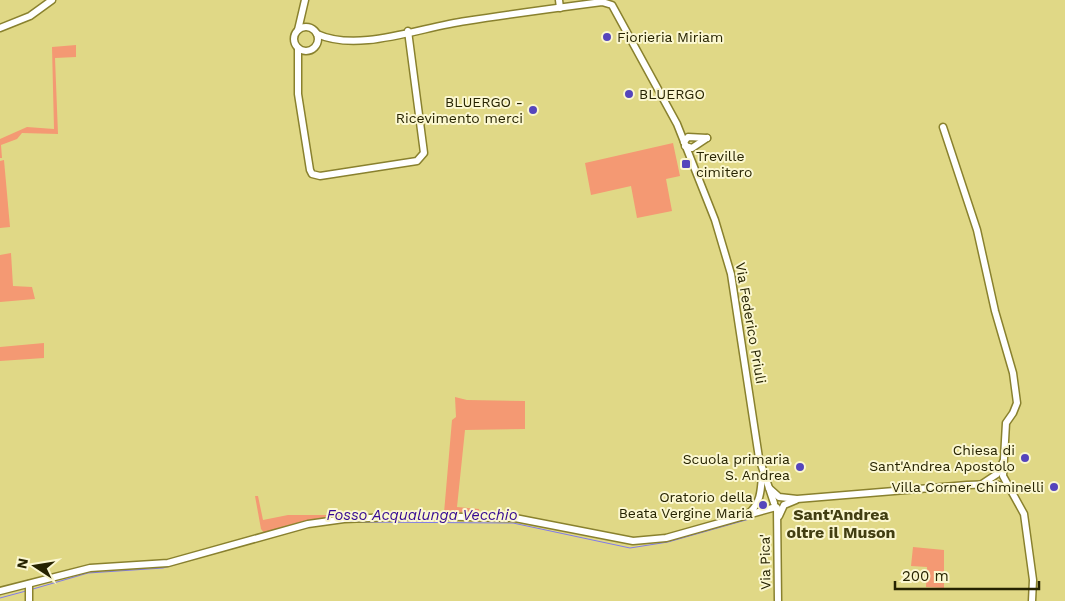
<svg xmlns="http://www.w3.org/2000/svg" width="1065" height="601" font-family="'Work Sans',sans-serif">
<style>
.green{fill:#f49973}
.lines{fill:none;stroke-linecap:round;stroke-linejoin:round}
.stream{stroke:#817be9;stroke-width:1}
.tertiary-casing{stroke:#89812e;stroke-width:9}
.tertiary{stroke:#fff;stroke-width:6}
.poi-dot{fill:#5545bc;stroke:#fbf7d0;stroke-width:2}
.labels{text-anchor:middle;stroke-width:4;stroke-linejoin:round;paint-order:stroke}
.poi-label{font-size:14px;fill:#262301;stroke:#fbf7d0;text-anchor:end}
.street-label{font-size:14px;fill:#262301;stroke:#fbf7d0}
.water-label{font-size:15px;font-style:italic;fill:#340892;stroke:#fbf7d0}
.quarter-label{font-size:16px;font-weight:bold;fill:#423e12;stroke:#fbf7d0}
</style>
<rect width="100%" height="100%" fill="#e0d886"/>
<g class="green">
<polygon points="76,45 76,57 55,58 58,134 22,133 17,139 1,145 2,158 0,158 0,139 27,127 54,129 52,47"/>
<polygon points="673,143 680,176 666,179 672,211 637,218 631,186 591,195 585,163"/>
<polygon points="4,160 10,227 0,228 0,161"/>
<polygon points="11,253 13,286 32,287 35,299 0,302 0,255"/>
<polygon points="44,343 44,358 0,361 0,347"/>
<polygon points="455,397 467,400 525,401 525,429 465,430 457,507 479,509 479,512 444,513 452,420 456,417"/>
<polygon points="255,496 258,496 263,520 288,515 355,515 316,519 264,533 261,529"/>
<polygon points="913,547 944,550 944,588 926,587 927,567 911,566"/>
</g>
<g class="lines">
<g class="stream">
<polyline points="348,522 513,523 630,548 668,542 753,518"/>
<polyline points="33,589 88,573 163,568 310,527"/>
<polyline points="0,598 26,591"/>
</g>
<g class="tertiary-casing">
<g id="tertiary">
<polyline points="559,0 560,8"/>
<circle cx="306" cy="39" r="12"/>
<polyline points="0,28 30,16 52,0"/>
<polyline points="298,30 305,0"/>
<path d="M317 34C359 53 421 27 466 21 511 14 556 8 602 2L612 5 677 124 715 220 731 274 759 458 774 503"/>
<polyline points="298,48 298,94 310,170 312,174 320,176 417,161 424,153 408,31"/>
<polyline points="943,127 977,230 995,311 1013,373 1017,403 1013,413 1006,423 1003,476 1024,514 1033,580 1032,601"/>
<polyline points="684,142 688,137 707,138"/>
<polyline points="685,146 692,148 707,138"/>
<polyline points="982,484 997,474 1003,462"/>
<polyline points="769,488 779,497 797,499 967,485 995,484 1009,488"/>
<polyline points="777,508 778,601"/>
<path d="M749 513C761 503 761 489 762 475"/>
<polyline points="779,516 784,505 796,500"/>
<polyline points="0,591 90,568 168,563 308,524 344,519 421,516 515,518 633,541 666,538 776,507"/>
<polyline points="29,601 29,584"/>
</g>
</g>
<use href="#tertiary" class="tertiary"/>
</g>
<g class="poi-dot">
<circle cx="607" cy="37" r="5"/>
<circle cx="629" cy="94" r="5"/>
<circle cx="533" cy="110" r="5"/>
<rect x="681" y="159" width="10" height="10" rx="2.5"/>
<circle cx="1025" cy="458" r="5"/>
<circle cx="800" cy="467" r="5"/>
<circle cx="1054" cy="487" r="5"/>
<circle cx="763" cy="505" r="5"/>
</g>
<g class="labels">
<g class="poi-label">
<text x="617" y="42" text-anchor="start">Fiorieria Miriam</text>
<text x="639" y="99" text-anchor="start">BLUERGO</text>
<text x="523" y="107">BLUERGO -<tspan x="523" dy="16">Ricevimento merci</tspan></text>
<text x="696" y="161" text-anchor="start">Treville<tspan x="696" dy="16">cimitero</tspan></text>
<text x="1015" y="455">Chiesa di<tspan x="1015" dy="16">Sant'Andrea Apostolo</tspan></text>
<text x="790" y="464">Scuola primaria<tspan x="790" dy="16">S. Andrea</tspan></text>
<text x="1044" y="492">Villa Corner Chiminelli</text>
<text x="753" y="502">Oratorio della<tspan x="753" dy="16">Beata Vergine Maria</tspan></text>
</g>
<g class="street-label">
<text transform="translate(751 323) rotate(80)" y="5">Via Federico Priuli</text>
<text transform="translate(765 562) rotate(-91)" y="5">Via Pica'</text>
</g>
<g class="water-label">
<text x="422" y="520">Fosso Acqualunga Vecchio</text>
</g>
<g class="quarter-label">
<text x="841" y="520">Sant'Andrea<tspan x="841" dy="18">oltre il Muson</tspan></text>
</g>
</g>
<g transform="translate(35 566) rotate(282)" stroke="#fbf7d0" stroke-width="4" paint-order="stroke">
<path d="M0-4L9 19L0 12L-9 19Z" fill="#262301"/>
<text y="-8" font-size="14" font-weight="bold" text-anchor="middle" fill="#262301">N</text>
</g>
<path d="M895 581v8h144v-8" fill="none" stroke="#262301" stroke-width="2.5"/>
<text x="902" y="581" font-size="15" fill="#262301" stroke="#fbf7d0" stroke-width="4" paint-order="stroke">200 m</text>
</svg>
